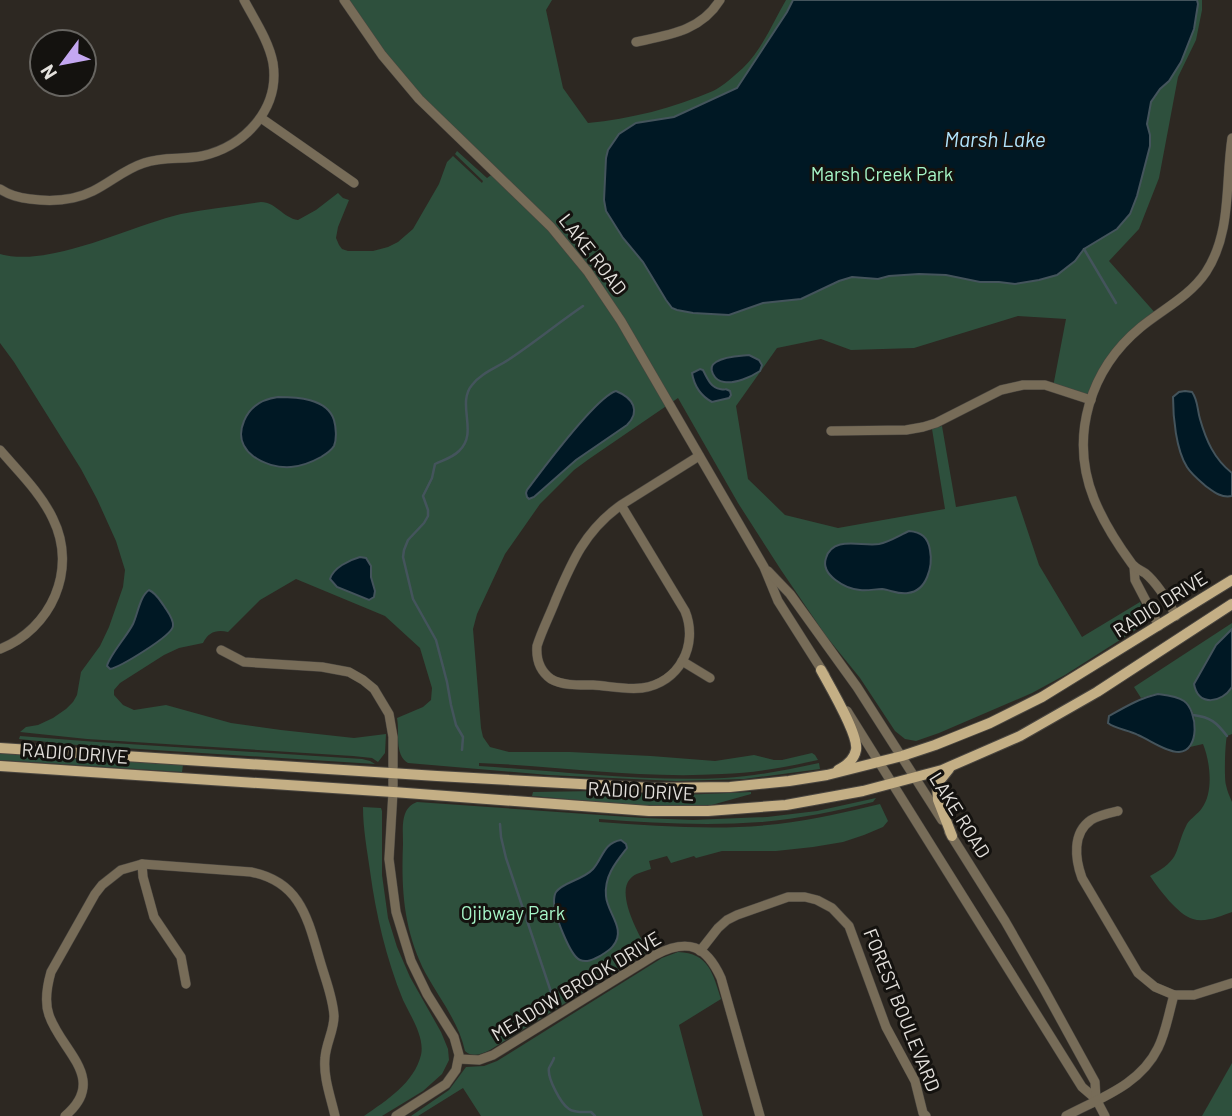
<svg xmlns="http://www.w3.org/2000/svg" width="1232" height="1116" font-family="Barlow,sans-serif">
<style>
.green{fill:#2e503d}
.water{fill:#001824;stroke:#44545c;stroke-width:2}
.lines{fill:none;stroke-linecap:round;stroke-linejoin:round}
.stream{stroke:#44545c;stroke-width:2.5}
.minor-casing{stroke:#4a4640;stroke-width:10}
.major-casing{stroke:#4a4640;stroke-width:12}
.minor{stroke:#776c58;stroke-width:9}
.major{stroke:#c4af85;stroke-width:10}
.labels{text-anchor:middle;stroke-width:6;stroke-linejoin:round;paint-order:stroke}
.park-label{font-size:19px;fill:#a6f6c8;stroke:#14120f}
.street-label{font-size:19px;fill:#e4e1dd;stroke:#14120f}
.water-label{font-size:21px;font-style:italic;fill:#b2e4fc;stroke:#14120f}
</style>
<rect width="100%" height="100%" fill="#2d2822"/>
<g class="green">
<path d="M344 0H552L546 10 563 88 588 123C630 119 674 108 713 91 723 86 734 76 743 68 762 50 773 22 786 0H1202V10L1196 40 1178 77 1159 178 1139 229 1109 261 1157 315 1116 351 1091 400 1053 387 1066 319 1018 316 914 348 851 350 821 339 777 348 736 406 748 479 785 515 838 528 945 509 932 429 942 426 956 507 1016 496 1039 565 1082 637 1140 602C1146 614 1145 623 1134 631L1065 675 1032 693 939 733 916 741 905 739 895 731 860 678 826 636 781 570 738 503 678 398 589 459 574 470 540 504 505 554 477 614 473 629 481 728 483 737 490 747 509 752H570L651 756 715 761 754 755 774 760H782L812 753 815 755 818 760C786 767 754 773 722 774 640 779 560 766 479 763V766C560 771 642 782 724 778 756 776 787 770 819 763L820 769 744 779 676 781 549 775 408 763C394 754 400 734 397 718L423 707 431 700 432 688 420 648 385 616 296 579 260 600 228 632C217 629 208 632 203 643L179 648 164 655 120 683 114 690V695L123 705 134 710 166 705 231 723 281 730 354 738 386 734 385 753 378 762 372 758 353 756 87 739 20 732 26 727 38 725 53 718 66 709 73 702 77 695 81 672 100 646 109 627 123 587 125 570 116 541 97 499 81 469 14 362 0 343V254C50 268 130 226 181 214 207 209 234 206 261 202 276 202 283 218 298 220L316 210 338 193 343 198 349 200 338 227 336 238 339 245 342 249 348 251H373L388 247 398 242 413 229 439 184 447 162 453 156 482 183 483 181 455 154 457 151 487 178 494 173 419 99Z"/>
<path d="M1232 623V734L1227 736C1225 743 1224 779 1226 785 1227 791 1230 797 1232 802V912C1221 916 1205 923 1193 919 1178 915 1159 889 1150 876 1183 858 1173 852 1187 824 1191 818 1198 814 1202 808 1214 792 1210 761 1203 744L1190 747C1198 726 1199 705 1174 697 1169 696 1162 693 1157 694 1152 694 1146 697 1141 698L1134 687Z"/>
<polygon points="20,736 97,742 362,759 370,761 375,764 77,745 19,739"/>
<polygon points="0,753 183,765 182,772 0,760"/>
<polygon points="599,791 681,795 751,792 751,794 708,806 693,806 637,805 532,796 533,792"/>
<path d="M876 798 873 802C836 811 799 819 761 822 707 826 653 823 599 819V822C659 826 719 831 778 824 813 820 846 812 880 804L888 821 883 827 864 835 843 842 813 847 776 851H722L696 858 694 856 671 863 667 856 649 861 651 869C643 872 635 873 630 879 616 894 639 935 647 949L646 953 490 1050C482 1054 472 1058 465 1051 459 1023 440 999 426 974 404 932 401 891 403 844 403 828 400 808 417 802L643 818 693 820 767 817 817 811Z"/>
<path d="M363 807 381 808 382 811V875L388 918 397 947 410 977 441 1032 448 1049 449 1060 442 1074 423 1091 382 1116H364C387 1100 414 1083 421 1055 425 1037 410 1015 403 1000 386 958 376 915 370 871 367 849 363 829 363 807Z"/>
<path d="M678 952C709 953 713 974 721 999L679 1025 703 1116H481L463 1088 418 1116H411L449 1090 466 1067 484 1066 497 1061 662 958Z"/>
<polygon points="1232,1063 1232,1116 1202,1116"/>
</g>
<g class="water">
<polygon points="793,0 1197,0 1198,4 1194,29 1181,62 1169,81 1160,89 1151,102 1147,124 1150,135 1150,146 1137,196 1130,214 1117,229 1084,249 1075,261 1057,275 1039,280 1015,284 999,282 980,282 946,275 919,274 889,276 878,279 852,277 839,281 801,299 763,303 729,315 693,313 677,310 672,308 666,300 643,262 623,238 606,211 604,200 606,158 608,150 619,134 636,123 674,117 737,88 787,12"/>
<path d="M749 355 759 360 762 365 760 371C751 377 735 384 724 382 715 381 706 368 716 362 725 356 739 356 749 355Z"/>
<path d="M700 369 703 370C707 378 711 388 720 389 730 391 721 387 730 391L731 395 729 398 712 402C701 396 694 385 692 373Z"/>
<path d="M616 391C633 398 641 411 627 425L576 460 534 497 529 499 527 497 526 493 527 490C542 470 596 397 616 391Z"/>
<path d="M1185 391 1192 392C1198 400 1197 409 1200 419 1206 440 1214 459 1232 473V496C1222 498 1215 493 1207 487 1200 481 1192 475 1187 467 1176 450 1173 417 1173 397L1179 392Z"/>
<path d="M278 397C296 397 327 398 334 420 336 427 337 439 334 446 331 451 326 454 321 457 312 462 302 466 291 467 265 469 231 451 244 421 250 406 263 399 278 397Z"/>
<path d="M909 531C921 532 928 537 930 550 933 566 927 591 908 593 899 595 891 590 882 589 875 589 868 591 860 590 846 589 820 575 826 558 833 535 862 547 879 544 889 542 900 535 909 531Z"/>
<path d="M360 557 366 558 371 566V577L375 591 374 597 369 600 337 587 330 579C333 568 349 560 360 557Z"/>
<path d="M149 590C156 593 159 599 164 606 167 611 174 619 173 626 172 636 120 667 110 669L107 666C109 656 127 636 133 624 138 613 140 596 149 590Z"/>
<path d="M1232 629V687C1222 703 1198 707 1194 684L1216 645Z"/>
<path d="M1158 694C1166 695 1177 696 1184 701 1198 711 1200 751 1179 752 1166 752 1150 740 1138 735 1129 730 1115 729 1108 723L1109 716C1125 707 1140 698 1158 694Z"/>
<path d="M621 840 626 844 627 848C616 862 604 876 606 896 607 913 627 929 613 946 610 950 605 953 600 956 594 959 587 963 580 960 570 956 554 914 554 902 554 899 554 895 556 892 563 882 583 880 593 869 603 858 603 843 621 840Z"/>
</g>
<g class="lines">
<g class="stream">
<polyline points="1084,249 1116,303"/>
<path d="M1193 715C1211 717 1217 723 1227 736"/>
<path d="M462 750 463 737 456 725 451 705 447 682 436 640 413 599 403 557 404 550 408 540 424 523 428 516V510L423 496 432 478 435 464C443 460 452 458 459 451 479 433 456 404 472 385 481 373 496 368 508 360 534 343 558 323 583 306"/>
<polyline points="500,824 501,837 506,858 551,992"/>
<path d="M554 1058C554 1059 549 1068 549 1068 547 1078 561 1104 569 1109 574 1113 585 1112 591 1112L595 1116"/>
</g>
<g class="minor-casing">
<g id="minor">
<polyline points="344,0 382,55 419,99 551,227 588,272 621,321 764,567 778,601 825,675"/>
<path d="M636 42C669 35 701 31 720 0"/>
<polyline points="261,118 354,183"/>
<path d="M0 189C9 195 20 198 30 199 52 202 73 201 93 191 111 182 125 169 144 163 163 156 183 160 202 156 245 146 280 109 273 63 269 41 254 19 244 0"/>
<polyline points="831,431 906,430 923,427 936,423 1001,390 1023,385 1045,385 1091,400"/>
<path d="M0 450C18 471 41 493 53 519 78 570 51 629 0 649"/>
<path d="M621 505 685 611C699 645 679 683 642 688 626 690 609 686 593 685 580 685 563 686 551 679 540 671 536 659 537 646 542 630 550 615 556 599 572 562 584 533 617 508L621 505 699 456"/>
<polyline points="1134,566 1135,580 1159,626"/>
<polyline points="768,571 790,594 857,687 942,820"/>
<path d="M1176 616C1168 601 1158 584 1145 573 1140 570 1135 568 1132 564 1118 545 1103 521 1094 499 1069 436 1090 369 1141 327 1163 309 1190 296 1206 272 1232 232 1225 184 1232 138"/>
<polyline points="221,650 244,662 322,667 349,672 363,680 374,689 389,714 393,737 393,792 389,859 396,912 411,961 427,994 454,1037 459,1055 456,1070 446,1084 396,1116"/>
<polyline points="682,661 710,678"/>
<polyline points="847,711 1082,1087 1096,1099"/>
<path d="M1118 811C1109 813 1099 815 1091 820 1072 833 1075 859 1082 878L1138 973 1155 987 1174 995"/>
<polyline points="949,832 1005,921 1044,989 1095,1082 1096,1099 1105,1116"/>
<polyline points="142,864 143,877 154,917 181,957 186,984"/>
<polyline points="700,951 718,928 727,920 737,915 788,897 805,897 817,900 832,908 849,926 886,1027 915,1081 923,1113 926,1116"/>
<path d="M459 1059 479 1060 493 1055 655 955C688 938 706 945 721 978L760 1116"/>
<path d="M65 1116C109 1079 61 1051 49 1015 44 1001 47 986 51 972L95 894 102 885 121 870 142 864 251 872C302 882 308 921 321 964 326 981 333 998 334 1016 334 1031 326 1043 325 1058 323 1077 331 1098 335 1116"/>
<path d="M1066 1116C1100 1098 1140 1085 1158 1048 1166 1032 1169 1012 1174 995H1194L1232 983"/>
</g>
</g>
<g class="major-casing">
<g id="major">
<path d="M821 670C829 685 859 735 856 750 854 760 846 766 838 770"/>
<polyline points="0,748 437,776 652,788 730,787 789,781 827,775 902,756 935,745 990,723 1042,697 1232,580"/>
<polyline points="0,766 393,792 649,811 708,811 786,805 863,791 942,770 1020,736 1097,692 1232,604"/>
<polyline points="949,769 937,784 938,800 952,836"/>
</g>
</g>
<use href="#minor" class="minor"/>
<use href="#major" class="major"/>
</g>
<g class="labels">
<g class="park-label">
<text x="882" y="181">Marsh Creek Park</text>
<text x="513" y="920">Ojibway Park</text>
</g>
<g class="street-label">
<text transform="translate(593 254) rotate(52)" y="7">LAKE ROAD</text>
<text transform="translate(1160 604) rotate(-32)" y="7">RADIO DRIVE</text>
<text transform="translate(75 753) rotate(4)" y="7">RADIO DRIVE</text>
<text transform="translate(641 791) rotate(3)" y="7">RADIO DRIVE</text>
<text transform="translate(960 815) rotate(58)" y="7">LAKE ROAD</text>
<text transform="translate(576 986) rotate(-31)" y="7">MEADOW BROOK DRIVE</text>
<text transform="translate(902 1010) rotate(68)" y="7">FOREST BOULEVARD</text>
</g>
<g class="water-label">
<text x="995" y="147">Marsh Lake</text>
</g>
</g>
<g transform="translate(63 63) rotate(238)"><circle r="33" fill="#14120f" stroke="#676561" stroke-width="2"/>
<path d="M0-5L12 26L0 18L-12 26Z" fill="#c4a7f1"/>
<text y="-10" font-size="19" font-weight="bold" text-anchor="middle" fill="#e4e1dd">N</text>
</g>
</svg>
